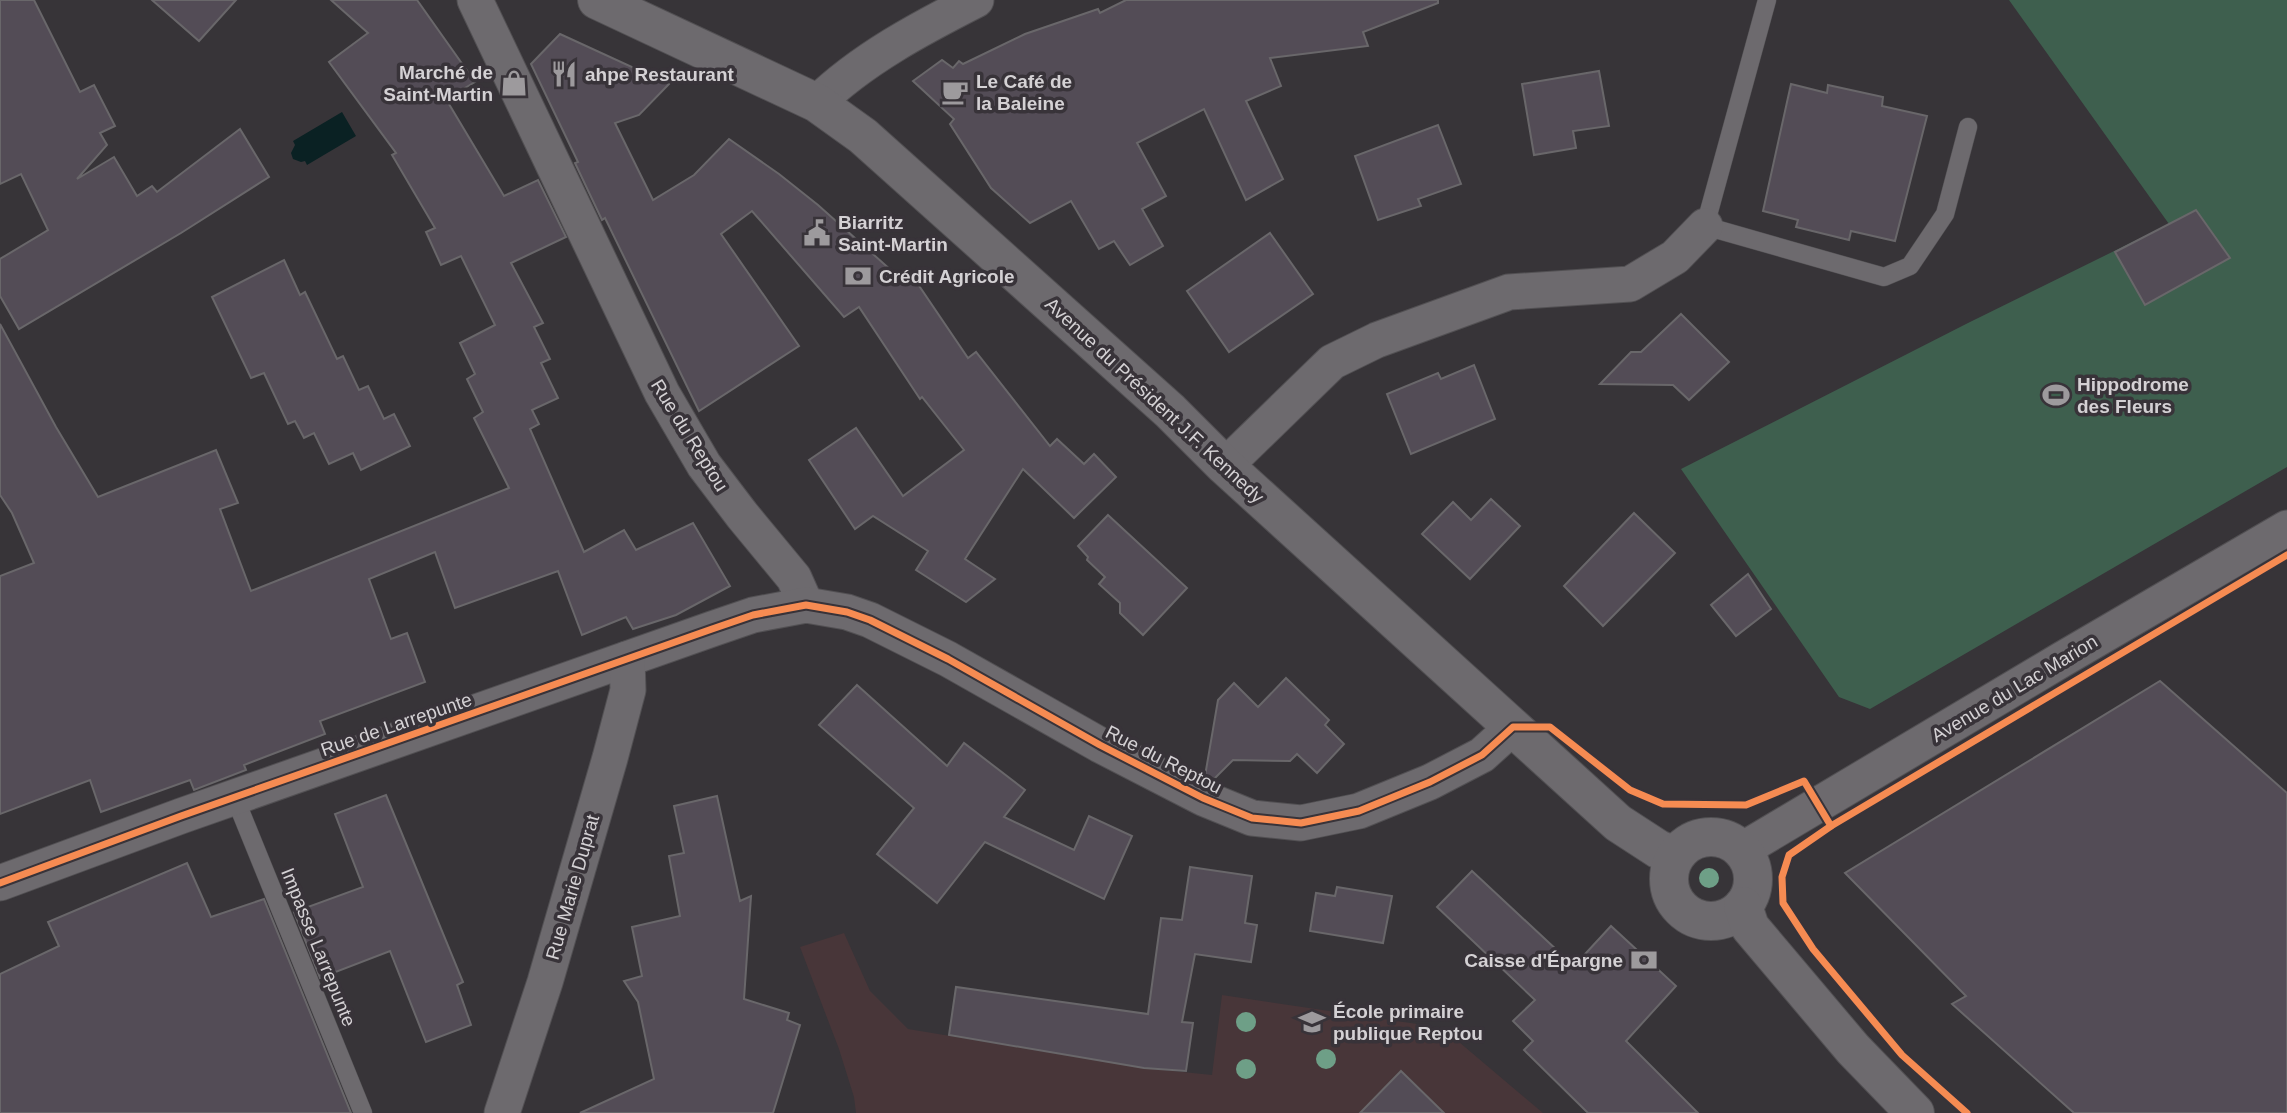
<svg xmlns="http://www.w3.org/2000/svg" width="2287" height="1113" font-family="Helvetica,sans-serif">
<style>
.education{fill:#483639}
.green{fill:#3e5f4e}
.water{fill:#0a2123}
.building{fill:#534c56;stroke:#69676a;stroke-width:2}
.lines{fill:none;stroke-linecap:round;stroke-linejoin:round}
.service-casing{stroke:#525053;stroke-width:19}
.minor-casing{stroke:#525053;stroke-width:37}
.tertiary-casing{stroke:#525053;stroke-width:40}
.path{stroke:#727073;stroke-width:4.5;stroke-dasharray:5 3.5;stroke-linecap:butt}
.service{stroke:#6d6a6e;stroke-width:18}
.minor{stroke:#6d6a6e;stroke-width:35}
.tertiary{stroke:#6d6a6e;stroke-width:38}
.cycleway-casing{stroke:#383339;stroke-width:11}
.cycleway{stroke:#f68b52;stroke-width:7}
.tree{fill:#6e9f87}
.labels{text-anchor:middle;stroke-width:7;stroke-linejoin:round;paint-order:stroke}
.poi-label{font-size:19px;font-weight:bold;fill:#d4d1d4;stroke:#383339;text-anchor:start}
.street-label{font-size:19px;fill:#d4d1d4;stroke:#383339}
</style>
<rect width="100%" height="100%" fill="#373438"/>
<polygon class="education" points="844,933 870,991 908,1029 1144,1068 1212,1075 1222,995 1417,1024 1459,1042 1543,1113 856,1113 854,1097 839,1049 800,947"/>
<polygon class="green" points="2009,0 2287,0 2287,467 1870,709 1839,697 1681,469 1968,323 2169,224"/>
<polygon class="water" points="342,112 356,136 307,165 305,161 301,162 293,159 291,153 295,145 293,141"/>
<g class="building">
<polygon points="0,0 34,0 80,92 94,85 115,126 100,133 107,145 77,179 114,157 137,196 152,186 157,192 240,129 269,177 181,233 19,329 0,296 0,259 48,230 21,174 0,184"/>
<polygon points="152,0 236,0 199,41"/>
<polygon points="331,0 417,0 475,82 446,99 504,196 538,180 566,237 511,263 543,323 534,327 550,359 541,363 558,398 532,410 539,424 530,429 584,552 624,530 636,550 693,523 730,586 676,615 633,629 626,617 582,635 558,571 455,608 435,552 369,579 391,639 407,633 425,682 320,721 325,734 244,765 246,770 194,790 190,780 101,812 90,780 0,814 0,576 34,563 12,513 0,495 0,324 56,427 98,497 216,450 238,503 220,509 251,591 509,488 474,418 483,412 467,379 475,374 460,343 495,325 461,256 441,265 426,232 435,228 392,155 396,153 329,62 368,33"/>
<polygon points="1126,0 1438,0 1438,3 1363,32 1368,46 1270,58 1281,86 1246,101 1283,179 1246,200 1204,109 1137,143 1166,196 1142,209 1163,246 1130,265 1114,241 1099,249 1071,201 1030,223 991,188 950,124 954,119 913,81 942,60 953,68 959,61 963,64 1025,34 1098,9 1100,13"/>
<polygon points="560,34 669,84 639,115 615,123 653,200 694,175 729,139 779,174 818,205 902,280 911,274 968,358 976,352 1050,446 1057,439 1084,464 1094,454 1116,477 1074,518 1023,469 965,559 995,579 966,602 916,570 928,551 873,516 855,529 809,460 856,428 903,496 964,450 922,397 920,399 859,307 844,317 752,211 721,234 799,346 699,411 605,218 602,220 575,163 578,162 531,64"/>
<polygon points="1599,71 1609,126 1573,131 1576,148 1534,155 1522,84"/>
<polygon points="1791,84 1827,93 1828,85 1883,97 1882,106 1927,116 1895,241 1851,231 1849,240 1796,227 1798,220 1763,211"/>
<polygon points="1438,125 1461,184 1418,199 1421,206 1378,220 1355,156"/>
<polygon points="2196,210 2230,258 2145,305 2115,252"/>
<polygon points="1270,233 1313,294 1229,352 1187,291"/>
<polygon points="284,260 300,295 305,292 337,359 343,356 359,390 368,386 384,419 394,414 410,446 361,470 353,453 329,464 314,433 304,438 295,421 288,424 264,373 251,378 212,297"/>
<polygon points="1681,314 1729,362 1689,400 1673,385 1600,384 1631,352 1641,352"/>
<polygon points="1474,365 1495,419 1411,454 1387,394 1438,373 1441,379"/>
<polygon points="1491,499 1520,526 1470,579 1422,534 1453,502 1471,520"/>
<polygon points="1634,513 1675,553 1603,626 1564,586"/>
<polygon points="1108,515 1187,588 1143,635 1120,613 1120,603 1099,584 1105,577 1087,560 1088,557 1078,546"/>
<polygon points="1748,574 1771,609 1736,636 1711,605"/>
<polygon points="1286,678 1329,720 1325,725 1344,744 1317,773 1297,754 1290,761 1233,760 1213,780 1205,776 1218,700 1234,683 1258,707"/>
<polygon points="2160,681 2287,793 2287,1113 2074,1113 1952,1004 1966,996 1845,873"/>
<polygon points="857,685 947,766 964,743 1025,790 1004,817 1074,850 1089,816 1132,836 1104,899 985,842 937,903 877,854 914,808 819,725"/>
<polygon points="386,795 463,982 457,985 471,1025 426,1042 390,951 320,978 294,912 363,887 335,814"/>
<polygon points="717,796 740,901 751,896 744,999 789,1013 787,1020 800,1025 773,1113 580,1113 654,1079 638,1002 624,981 642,976 632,927 680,916 669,856 684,853 674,806"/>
<polygon points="187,863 211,917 264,899 351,1113 0,1113 0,974 59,946 48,922"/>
<polygon points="1190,867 1252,876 1245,923 1257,925 1251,962 1195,954 1182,1022 1193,1023 1186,1071 1144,1068 949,1035 956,987 1148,1014 1161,918 1182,920"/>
<polygon points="1472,871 1574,966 1611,926 1676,986 1626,1041 1698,1113 1588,1113 1524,1050 1533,1041 1513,1021 1535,1000 1437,907"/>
<polygon points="1337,887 1392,896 1383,943 1310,931 1316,893 1335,896"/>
<polygon points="1401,1071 1444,1113 1360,1113"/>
</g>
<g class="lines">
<g class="service-casing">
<g id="service">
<polyline points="1767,0 1705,226 1884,277 1910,266 1945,214 1968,127"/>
<polyline points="235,798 363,1113"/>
</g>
</g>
<g class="minor-casing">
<g id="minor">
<polyline points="475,0 662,393 704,465 742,515 794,578 806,605"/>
<path d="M817 103C862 59 921 28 976 0"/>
<polyline points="1225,466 1332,362 1377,340 1509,292 1630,284 1675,257 1705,226"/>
<polyline points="1742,850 2061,660 2287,528"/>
<polyline points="0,883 181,816 712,629 753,615 806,605 847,612 870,620 948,659 1100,745 1203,798 1252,818 1301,823 1359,811 1430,782 1482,755 1513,727"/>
<polyline points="502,1113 545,982 610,758 628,690 627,659"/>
</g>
</g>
<g class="tertiary-casing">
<g id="tertiary">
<polyline points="597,0 817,103 863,136 1170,411 1225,466 1618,823 1658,849 1675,856"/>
<circle cx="1711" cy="879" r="42"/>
<polyline points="1743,906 1750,927 1853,1049 1915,1113"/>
</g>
</g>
<g class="path">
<polyline points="1668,804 1739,805"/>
<polyline points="1783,890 1784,871"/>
<polyline points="1953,1101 1967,1113"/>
</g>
<use href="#service" class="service"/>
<use href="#minor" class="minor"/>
<use href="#tertiary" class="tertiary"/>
<g class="cycleway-casing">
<g id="cycleway">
<polyline points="1831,826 2287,555"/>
<polyline points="0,883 181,816 712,629 753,615 806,605 847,612 870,620 948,659 1100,745 1203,798 1252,818 1301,823 1359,811 1430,782 1482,755 1513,727 1550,727 1630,790 1663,804 1746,805 1804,781 1831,826 1789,855 1782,877 1783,903 1813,949 1902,1055 1967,1113"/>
</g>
</g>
<use href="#cycleway" class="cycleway"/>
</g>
<g class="tree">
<circle cx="1709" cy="878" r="10"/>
<circle cx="1246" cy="1022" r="10"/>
<circle cx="1326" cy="1059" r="10"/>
<circle cx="1246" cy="1069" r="10"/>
</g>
<defs>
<g id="restaurant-bare" transform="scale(2.1)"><path d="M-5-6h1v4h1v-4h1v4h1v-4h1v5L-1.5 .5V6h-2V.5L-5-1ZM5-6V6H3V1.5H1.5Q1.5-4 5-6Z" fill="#9d9a9d" stroke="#383339" stroke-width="2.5" paint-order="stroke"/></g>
<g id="shop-bare" transform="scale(2.1)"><path d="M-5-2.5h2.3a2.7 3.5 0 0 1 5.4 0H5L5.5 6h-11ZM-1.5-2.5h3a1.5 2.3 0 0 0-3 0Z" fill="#9d9a9d" stroke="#383339" stroke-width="2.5" paint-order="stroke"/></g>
<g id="cafe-bare" transform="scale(2.1)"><path d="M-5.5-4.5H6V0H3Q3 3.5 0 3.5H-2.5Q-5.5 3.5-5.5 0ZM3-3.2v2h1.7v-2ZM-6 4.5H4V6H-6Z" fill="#9d9a9d" stroke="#383339" stroke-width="2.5" paint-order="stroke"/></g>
<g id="civic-bare" transform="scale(2.1)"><path d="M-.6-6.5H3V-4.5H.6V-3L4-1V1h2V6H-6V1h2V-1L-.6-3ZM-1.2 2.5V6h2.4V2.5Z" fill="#9d9a9d" stroke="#383339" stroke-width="2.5" paint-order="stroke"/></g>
<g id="bank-bare" transform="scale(2.1)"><path d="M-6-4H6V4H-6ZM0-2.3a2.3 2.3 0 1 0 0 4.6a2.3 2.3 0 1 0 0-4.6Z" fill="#9d9a9d" stroke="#383339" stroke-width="2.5" paint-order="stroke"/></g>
<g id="stadium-bare" transform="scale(2.1)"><path d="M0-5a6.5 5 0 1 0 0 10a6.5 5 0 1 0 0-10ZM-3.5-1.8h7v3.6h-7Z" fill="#9d9a9d" stroke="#383339" stroke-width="2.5" paint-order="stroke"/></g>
<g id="school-bare" transform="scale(2.1)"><path d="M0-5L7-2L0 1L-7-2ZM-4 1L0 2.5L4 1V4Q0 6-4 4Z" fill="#9d9a9d" stroke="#383339" stroke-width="2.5" paint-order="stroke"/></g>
</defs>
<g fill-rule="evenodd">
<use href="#restaurant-bare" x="564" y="74"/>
<use href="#shop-bare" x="514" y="83"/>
<use href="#cafe-bare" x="955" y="92"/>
<use href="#civic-bare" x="817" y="233"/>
<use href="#bank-bare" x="858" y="276"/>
<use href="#stadium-bare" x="2056" y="395"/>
<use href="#bank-bare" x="1644" y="960"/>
<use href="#school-bare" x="1312" y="1022"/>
</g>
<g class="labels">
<g class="poi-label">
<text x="493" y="79" text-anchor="end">Marché de<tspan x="493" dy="22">Saint-Martin</tspan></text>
<text x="585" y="81">ahpe Restaurant</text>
<text x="976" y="88">Le Café de<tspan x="976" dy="22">la Baleine</tspan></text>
<text x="838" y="229">Biarritz<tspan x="838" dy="22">Saint-Martin</tspan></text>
<text x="879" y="283">Crédit Agricole</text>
<text x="2077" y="391">Hippodrome<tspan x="2077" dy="22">des Fleurs</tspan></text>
<text x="1623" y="967" text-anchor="end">Caisse d'Épargne</text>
<text x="1333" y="1018">École primaire<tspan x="1333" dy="22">publique Reptou</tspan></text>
</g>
<g class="street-label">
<text transform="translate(1155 400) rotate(43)" y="7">Avenue du Président J.F. Kennedy</text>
<text transform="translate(690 435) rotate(58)" y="7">Rue du Reptou</text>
<text transform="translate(2014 688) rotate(-31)" y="7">Avenue du Lac Marion</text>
<text transform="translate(396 724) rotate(-19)" y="7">Rue de Larrepunte</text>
<text transform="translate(1164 759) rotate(27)" y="7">Rue du Reptou</text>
<text transform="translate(572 887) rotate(-74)" y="7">Rue Marie Duprat</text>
<text transform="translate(319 947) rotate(68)" y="7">Impasse Larrepunte</text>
</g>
</g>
</svg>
